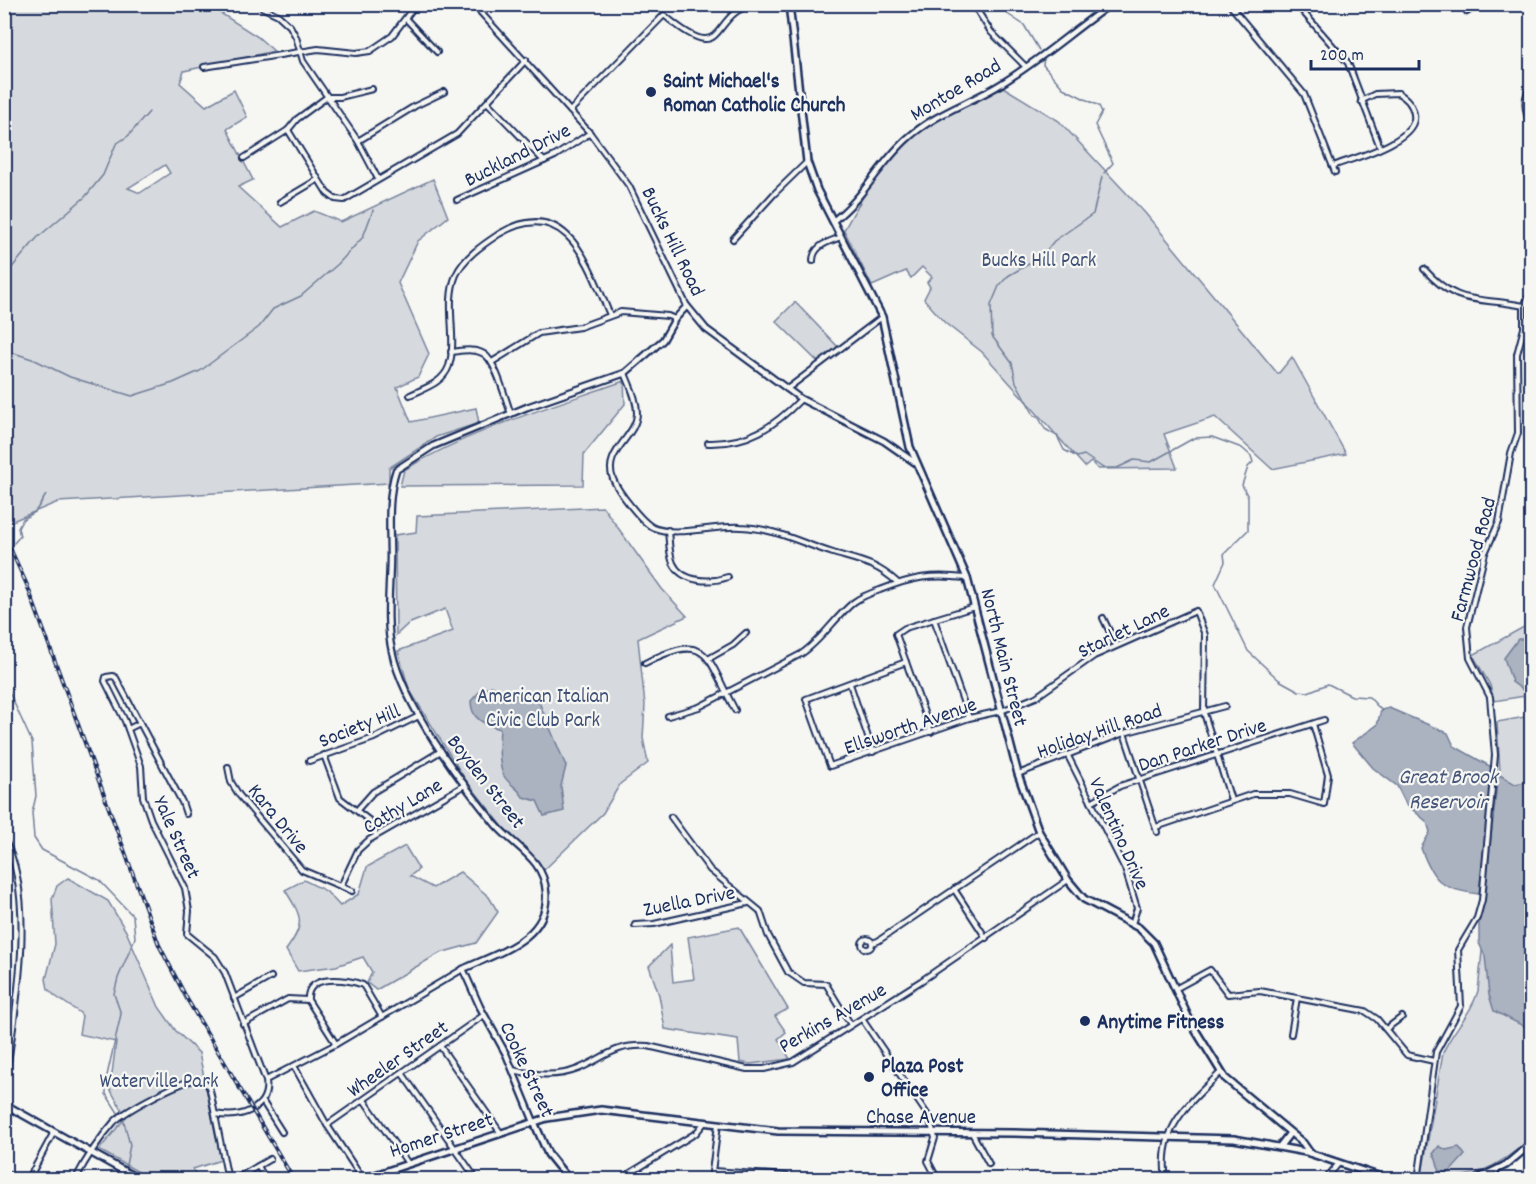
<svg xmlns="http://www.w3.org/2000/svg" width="1536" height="1184" font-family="Dekko,sans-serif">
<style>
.green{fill:#d6d9dd;stroke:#78849e;stroke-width:1.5;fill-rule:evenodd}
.water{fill:#abb2c0;stroke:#717e99;stroke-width:1.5}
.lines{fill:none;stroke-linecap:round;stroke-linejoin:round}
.stream{stroke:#717e99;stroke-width:1.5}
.minor-casing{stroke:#1b2f5e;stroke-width:8}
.tertiary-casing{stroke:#1b2f5e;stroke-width:9}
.secondary-casing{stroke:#1b2f5e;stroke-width:10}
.minor{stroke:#f6f6f2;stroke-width:4}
.tertiary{stroke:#f6f6f2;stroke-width:4.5}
.secondary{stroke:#f6f6f2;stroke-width:5}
.rail-casing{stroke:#1b2f5e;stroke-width:4}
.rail{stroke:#f6f6f2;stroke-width:1.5;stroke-dasharray:4.5;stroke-linecap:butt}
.poi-dot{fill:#1b2f5e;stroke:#f6f6f2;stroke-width:2}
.labels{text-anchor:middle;stroke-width:4.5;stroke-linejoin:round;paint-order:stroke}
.poi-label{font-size:21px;font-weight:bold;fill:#1b2f5e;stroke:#f6f6f2;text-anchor:start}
.street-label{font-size:21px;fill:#1b2f5e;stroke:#f6f6f2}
.park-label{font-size:21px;fill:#405177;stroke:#f6f6f2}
.water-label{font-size:22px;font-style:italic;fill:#46567b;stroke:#f6f6f2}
</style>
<rect width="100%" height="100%" fill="#f6f6f2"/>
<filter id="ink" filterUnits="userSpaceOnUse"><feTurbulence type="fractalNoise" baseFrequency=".0167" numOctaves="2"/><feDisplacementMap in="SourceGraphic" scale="12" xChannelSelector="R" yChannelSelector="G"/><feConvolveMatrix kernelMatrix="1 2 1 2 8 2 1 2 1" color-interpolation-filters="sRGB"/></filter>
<g filter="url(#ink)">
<g class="green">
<path d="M4 5H208L258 37 274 51 184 71 180 83 206 106 234 90 247 117 227 129 253 180 238 187 282 227 314 211 341 222 433 179 448 217 418 241 398 283 429 354 418 377 397 387 411 422 476 408 479 423 436 437 389 468V483L58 502 10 522 4 514ZM165 165 170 173 140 193 128 188Z"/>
<path d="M1003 87 1059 121 1145 213 1278 374 1292 357 1346 454 1272 469 1215 417 1164 434 1177 468 1098 469 1091 462 1085 467 982 352 945 323 924 299 930 287 927 282 932 277 922 267 911 278 906 271 872 286 844 230C864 193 896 141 933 121 956 108 981 101 1003 87Z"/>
<polygon points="795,302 838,347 819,363 776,321"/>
<path d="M624 381 625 404 584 454 583 485 400 486 404 470C473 429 550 407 624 381Z"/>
<polygon points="603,507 662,589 687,616 638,639 645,705 643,738 648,763 620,784 603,813 544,870 529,851 504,828 465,779 409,689 398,651 453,631 445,609 408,624 396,635 395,535 416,532 417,516"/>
<polygon points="1531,623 1531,695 1494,701 1490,685 1473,655"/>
<path d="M1531 716V1137C1497 1171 1469 1179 1421 1180L1443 1053C1452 1030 1471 1015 1478 991L1500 772 1497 722Z"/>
<path d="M405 846 419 869 410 876 433 888 460 872 489 897 498 912 476 943 440 953 376 990 367 983 372 972 363 957 336 966 298 971 286 950C306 923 302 917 285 890L304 880 326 891 340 906 359 894 367 867Z"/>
<polygon points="68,878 108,901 126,931 159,1007 176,1031 199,1053 221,1160 193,1169 198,1179 151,1179 99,1150 126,1117 110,1089 116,1042 79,1034 82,1016 80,1013 55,996 48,989 46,979 55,944 52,899 57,886"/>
<polygon points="739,927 788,1009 775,1016 786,1032 778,1039 790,1059 750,1064 740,1062 738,1040 665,1029 659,995 649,966 670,945 673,982 694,979 688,937"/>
</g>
<g class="water">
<polygon points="1518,639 1531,639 1531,724 1525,717 1524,691 1512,682 1504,658"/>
<path d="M491 686 539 702 566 766 561 786 564 811 544 816 537 801 523 797C517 786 509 785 504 776 498 767 499 740 500 729 485 724 471 720 471 701L480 691Z"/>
<path d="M1389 708 1448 733 1454 746 1493 768 1479 894C1443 890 1433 882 1421 848L1430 832 1427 822 1406 804 1397 786 1373 768 1352 743 1377 725 1381 710Z"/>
<polygon points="1498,774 1515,784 1531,781 1531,1030 1494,1011 1489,995 1485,956 1479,943 1479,922 1484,901"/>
<path d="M1439 1146 1446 1150 1459 1147 1465 1155 1447 1175C1434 1171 1440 1162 1433 1154Z"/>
</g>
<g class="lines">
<g class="stream">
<polyline points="1006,4 1006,13 1024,25 1039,50"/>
<polyline points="1376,4 1380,8"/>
<polyline points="1044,58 1043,65 1063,88 1099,106 1102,112 1095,125 1113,163 1104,173"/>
<polyline points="1102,177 1093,214 1054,241 1041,257 1008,276 999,286 991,305 992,336 1012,363 1016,382 1034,415 1039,418 1045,429 1057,436 1064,450 1077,457 1084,455 1103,468 1117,468 1134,460 1151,462 1194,438 1212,437 1242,448 1251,456 1253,462 1248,467 1242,485 1248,497 1248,530 1224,554 1225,562 1215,584 1248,651 1279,680 1299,691 1308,692 1328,684 1352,696 1369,697 1382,711"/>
<polyline points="4,289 9,271 37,238 85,197 103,175 116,144 128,136 149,112"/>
<polyline points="4,354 11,352 35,360 70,377 132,396 173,383 200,371 259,327 273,309 301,296 338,264 363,237 373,210"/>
<polyline points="14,543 20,536 18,528 23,519 35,512 46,495"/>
<polyline points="4,553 8,549"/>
<polyline points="4,681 32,742 36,796 32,813 34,838 42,850 99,880 133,916 135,938 118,978 114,994 121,1014 106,1080 106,1094 124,1122 130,1145 125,1170"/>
<polyline points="123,1180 123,1174"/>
</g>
<g class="minor-casing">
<g id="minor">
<polyline points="255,4 278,15 290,26 296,37 303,61 358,141 378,179"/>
<polyline points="473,4 590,133 629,186 687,306"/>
<polyline points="916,4 916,5"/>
<polyline points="973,4 991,32 1025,66"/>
<polyline points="1099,4 1104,9"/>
<polyline points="1229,4 1304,94 1335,172"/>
<polyline points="1296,4 1348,63 1380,147"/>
<polyline points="1467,12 1478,4"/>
<polyline points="406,19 437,52"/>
<polyline points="204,67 318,49 356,53 370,51 392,36 416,4"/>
<path d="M1532 85C1520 100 1527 115 1532 132"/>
<polyline points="488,103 544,161"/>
<path d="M570 111 664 15C730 71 707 13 755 4"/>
<polyline points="288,130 327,193 335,199 344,200 457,134 526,60"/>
<polyline points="358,141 415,106 444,92"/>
<polyline points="244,158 288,130 297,119 327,97 340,97 372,89"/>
<path d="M1333 166C1353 158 1419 141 1414 114 1412 103 1406 98 1398 93L1375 94 1361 101"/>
<polyline points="457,200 555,156 590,133"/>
<polyline points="280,202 317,180"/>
<polyline points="733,239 774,194 807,162"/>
<path d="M813 261C813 245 829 242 841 237"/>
<path d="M1424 269C1459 308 1477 296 1524 306"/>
<path d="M451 352C461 351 475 348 484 354 496 361 506 401 511 414"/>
<polyline points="492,362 539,333 580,327 621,312 668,316 675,319"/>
<path d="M625 373C630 386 637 399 637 413 637 437 602 452 613 479 618 491 642 523 654 528 676 537 716 525 741 527 774 528 801 543 833 553 860 561 876 563 898 583"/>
<polyline points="787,389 882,317"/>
<path d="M410 395C425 388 443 383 449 366 458 338 444 304 456 275 464 257 484 244 499 234 568 193 589 267 610 315"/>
<path d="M708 443C748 444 774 427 801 399"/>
<path d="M668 530C669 540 669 554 673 563 682 583 711 583 728 577"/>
<polyline points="1103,618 1116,645"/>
<polyline points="934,619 969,718"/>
<polyline points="708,659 733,645 746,633"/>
<polyline points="906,662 806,699 830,766 969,718 1001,711 1036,697 1094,656 1196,611 1205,635 1204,713 1231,800"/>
<path d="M645 663C710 630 706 657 735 710"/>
<polyline points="850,684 873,752"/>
<path d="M668 716 699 707 801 654C822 640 835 617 854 602 862 596 871 593 880 590 913 577 931 574 966 578"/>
<polyline points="128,729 140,723"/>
<polyline points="931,732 896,634 905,628 974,607"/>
<polyline points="1124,733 1157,832"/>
<polyline points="324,755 340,798 370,821 376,835"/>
<polyline points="1068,756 1125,869 1137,908 1132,924"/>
<polyline points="309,761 374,738 419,716"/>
<polyline points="228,767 231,782 239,795 302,870 352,891"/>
<polyline points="1018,774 1124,733 1225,706"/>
<polyline points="1091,802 1120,786 1324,720"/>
<polyline points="357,810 373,792 441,751"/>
<path d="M186 814 182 802 116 678 113 676 106 677 105 681 125 721 141 766 143 797 151 820 185 888 189 911 187 934 215 957 225 973 266 1081C270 1110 239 1119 215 1114"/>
<polyline points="671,817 710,870 760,911 768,935 788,972 804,983 826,984 851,1025"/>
<polyline points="1156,827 1253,794 1290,794 1324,804 1328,775 1313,724"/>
<path d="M4 839C38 900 14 1020 4 1088"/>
<polyline points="341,886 358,850 369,840 465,785"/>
<polyline points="954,889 986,938"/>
<polyline points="635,925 654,924 748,903"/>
<circle cx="867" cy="944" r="5"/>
<polyline points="872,943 878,941 1039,832"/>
<polyline points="1175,989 1210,970 1228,994 1260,991 1365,1011 1377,1019 1407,1055 1434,1061"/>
<polyline points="234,998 271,977"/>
<polyline points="308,1000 336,1044"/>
<polyline points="862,1019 929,1117 935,1138 928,1161 938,1180"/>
<path d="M243 1024 288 999 308 1000C306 973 347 979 363 985L382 1017"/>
<polyline points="4,1025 13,1027"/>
<polyline points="1386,1029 1402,1017"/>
<polyline points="1291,1034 1297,998"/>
<polyline points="440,1046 500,1132"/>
<polyline points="294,1066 327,1125 362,1178"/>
<path d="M513 1070C533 1075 558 1077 578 1069 606 1057 614 1044 648 1046L747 1069H764L793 1062 921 981 1068 880"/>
<polyline points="402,1073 477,1180"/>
<polyline points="266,1080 336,1044 463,969"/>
<polyline points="364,1100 407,1162"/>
<polyline points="263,1102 282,1132"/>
<polyline points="327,1125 484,1015"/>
<polyline points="972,1133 989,1164"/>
<polyline points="258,1166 266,1180"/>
<polyline points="713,1171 786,1176 794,1180"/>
<polyline points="4,1172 19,1180"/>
<polyline points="28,1180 54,1132"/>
<path d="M75 1180C86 1159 98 1140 114 1122 126 1110 180 1081 196 1080 204 1080 208 1083 210 1090L228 1180"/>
<polyline points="234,1180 270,1159"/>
<polyline points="619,1180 696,1133 705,1122"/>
<polyline points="711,1180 718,1124"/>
<path d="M1166 1180C1158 1127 1187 1106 1220 1073"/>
<polyline points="1325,1180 1339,1163"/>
<polyline points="1418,1180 1436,1052 1461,1006 1458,950 1477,918 1482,900 1495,755 1490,697 1470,658 1467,627 1485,553 1499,522 1511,453 1518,433 1517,354 1524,328 1524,306 1532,291"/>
</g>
</g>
<g class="tertiary-casing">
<g id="tertiary">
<path d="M833 221C864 198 880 162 909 137 935 114 967 104 996 87 1037 63 1072 31 1111 4"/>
<path d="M534 1122 506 1054 480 1007 463 969C497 953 550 939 546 892 544 859 516 848 496 825 461 783 403 705 392 651 385 622 390 586 390 556 390 529 387 497 396 470L433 446 527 407 625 373 663 340 675 319 687 306 706 329 801 399 884 441 917 464"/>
</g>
</g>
<g class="secondary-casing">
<g id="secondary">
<polyline points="789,4 807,162 817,190 882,317 910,447 967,578 1018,774 1039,832 1068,880 1084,899 1139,928 1154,943 1191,1023 1225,1078 1303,1143 1310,1153"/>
<polyline points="4,1104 140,1180"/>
<polyline points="534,1122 548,1154 569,1180"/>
<polyline points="1280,1146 1290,1133"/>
<polyline points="360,1180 547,1118 601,1110 778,1131 1013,1133 1234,1139 1306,1152 1390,1180"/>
<polyline points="1475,1180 1506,1165 1532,1143"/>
</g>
</g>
<use href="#minor" class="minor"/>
<use href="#tertiary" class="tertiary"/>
<use href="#secondary" class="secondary"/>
<g class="rail-casing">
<polyline id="rail" points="4,535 27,585 159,945 187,999 294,1180"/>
</g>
<use href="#rail" class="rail"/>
</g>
</g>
<g class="poi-dot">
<circle cx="651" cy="92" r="6"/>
<circle cx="1085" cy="1021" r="6"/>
<circle cx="869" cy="1077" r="6"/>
</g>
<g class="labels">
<g class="poi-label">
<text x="663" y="87">Saint Michael's<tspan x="663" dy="24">Roman Catholic Church</tspan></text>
<text x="1097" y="1028">Anytime Fitness</text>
<text x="881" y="1072">Plaza Post<tspan x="881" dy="24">Office</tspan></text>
</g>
<g class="street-label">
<text transform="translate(955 89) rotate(-31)" y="7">Montoe Road</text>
<text transform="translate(517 154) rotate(-27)" y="7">Buckland Drive</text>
<text transform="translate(674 241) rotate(64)" y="7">Bucks Hill Road</text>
<text transform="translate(1472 559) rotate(-75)" y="7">Farmwood Road</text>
<text transform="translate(1123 630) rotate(-26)" y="7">Starlet Lane</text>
<text transform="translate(1005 657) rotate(76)" y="7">North Main Street</text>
<text transform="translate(359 725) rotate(-22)" y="7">Society Hill</text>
<text transform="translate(910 725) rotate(-19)" y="7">Ellsworth Avenue</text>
<text transform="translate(1099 730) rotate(-19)" y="7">Holiday Hill Road</text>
<text transform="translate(1202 744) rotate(-18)" y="7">Dan Parker Drive</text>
<text transform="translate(487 781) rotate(52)" y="7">Boyden Street</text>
<text transform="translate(402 805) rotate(-31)" y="7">Cathy Lane</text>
<text transform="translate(279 818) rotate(51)" y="7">Kara Drive</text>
<text transform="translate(1120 833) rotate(66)" y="7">Valentino Drive</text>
<text transform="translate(178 837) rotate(66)" y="7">Yale Street</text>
<text transform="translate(689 900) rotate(-11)" y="7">Zuella Drive</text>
<text transform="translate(832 1017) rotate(-30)" y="7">Perkins Avenue</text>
<text transform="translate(397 1058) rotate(-35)" y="7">Wheeler Street</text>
<text transform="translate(528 1069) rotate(65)" y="7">Cooke Street</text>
<text x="921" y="1123">Chase Avenue</text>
<text transform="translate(441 1134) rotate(-18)" y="7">Homer Street</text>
</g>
<g class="park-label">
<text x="1039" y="266">Bucks Hill Park</text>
<text x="543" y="702">American Italian<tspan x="543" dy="24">Civic Club Park</tspan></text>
<text x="159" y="1087">Waterville Park</text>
</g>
<g class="water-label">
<text x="1448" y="783">Great Brook<tspan x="1448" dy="25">Reservoir</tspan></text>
</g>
</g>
<rect width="1536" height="1184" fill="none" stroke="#f6f6f2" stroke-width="24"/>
<rect x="12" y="12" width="1512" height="1160" fill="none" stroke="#1b2f5e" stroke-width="2" filter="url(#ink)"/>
<path d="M1311 60v9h108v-9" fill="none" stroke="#1b2f5e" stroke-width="3"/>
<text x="1320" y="60" font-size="18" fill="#1b2f5e" stroke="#f6f6f2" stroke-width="4.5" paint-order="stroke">200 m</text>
</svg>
